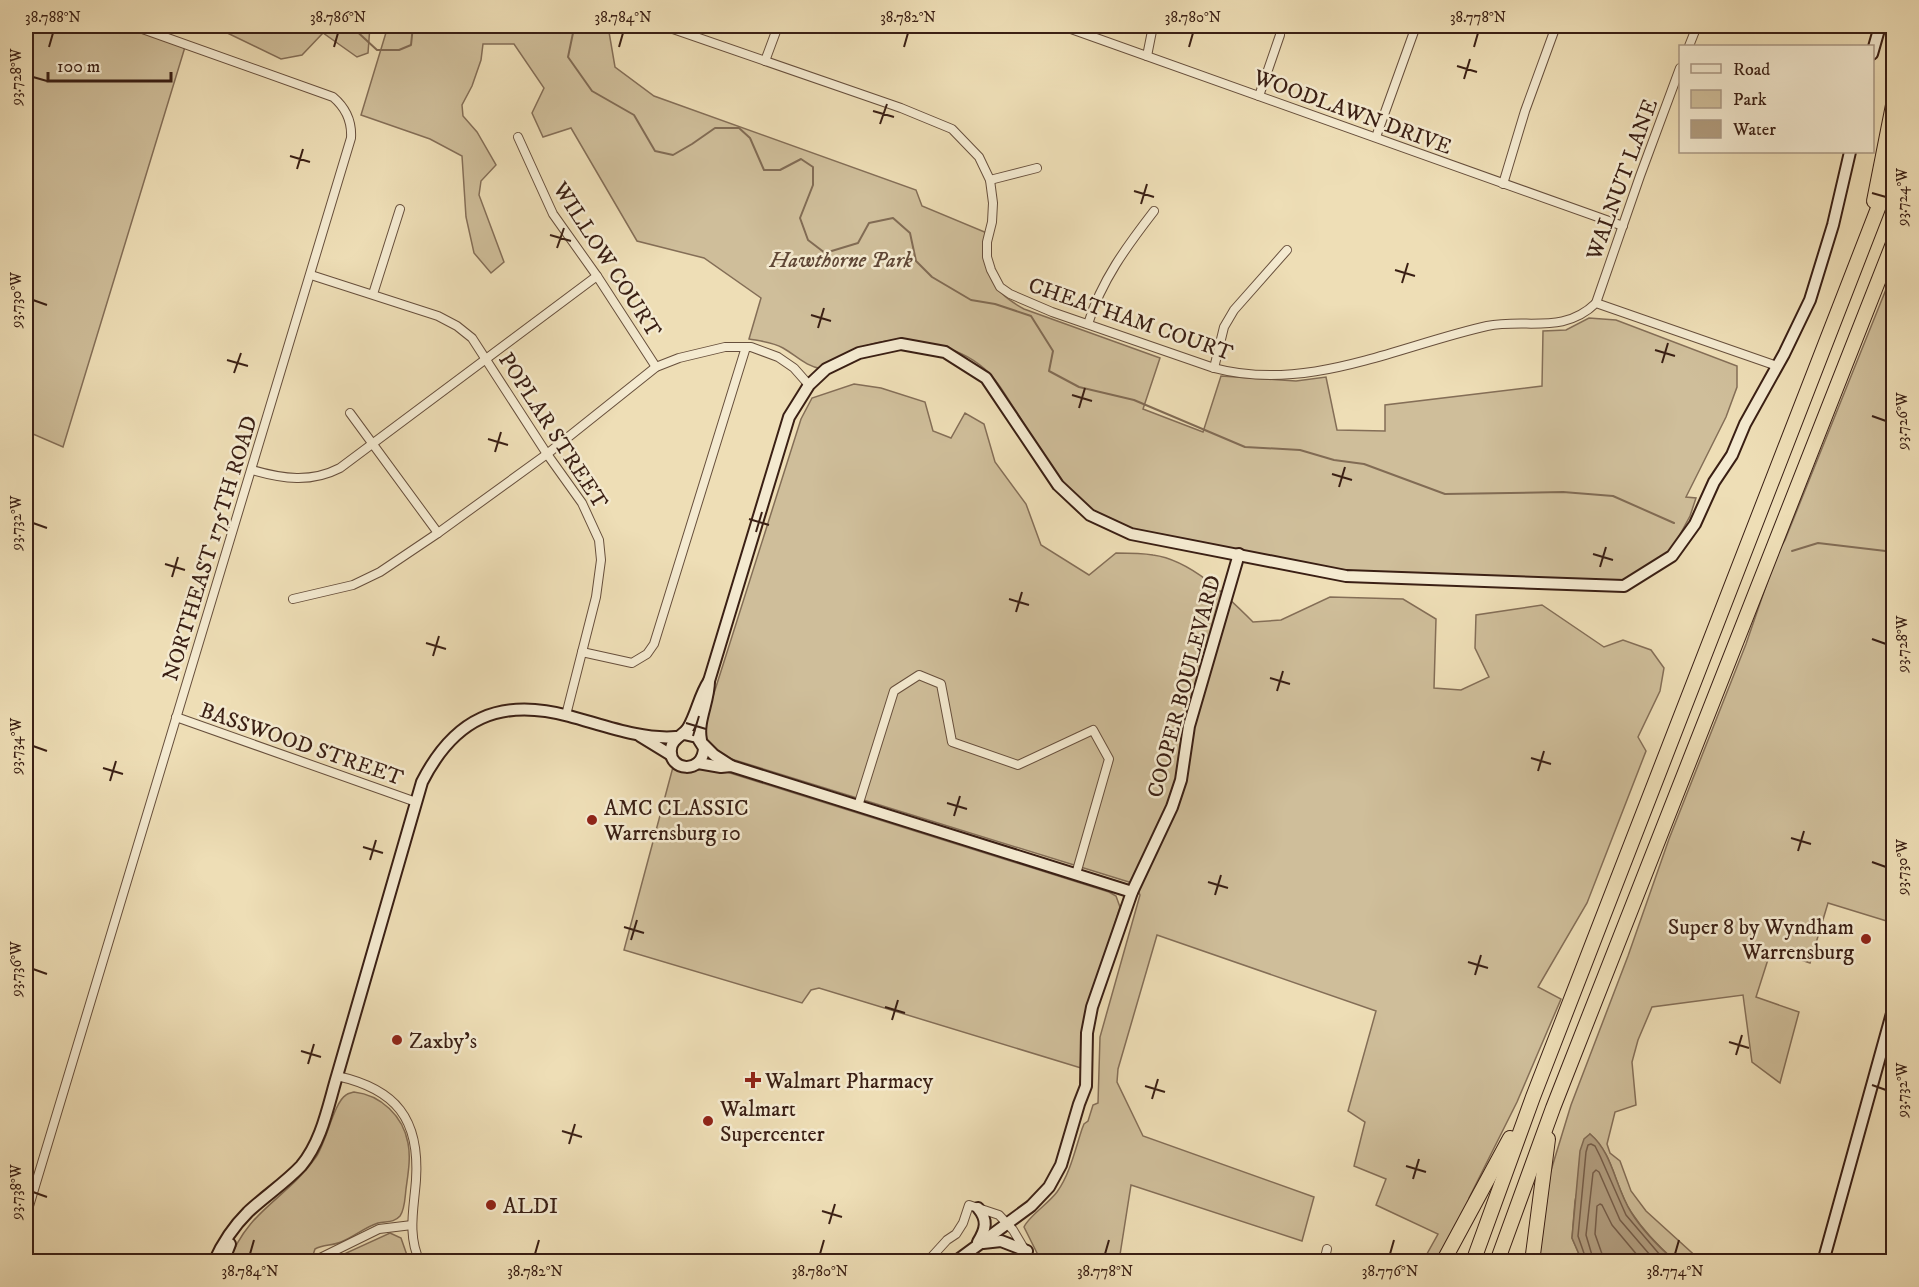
<svg xmlns="http://www.w3.org/2000/svg" width="1919" height="1287" font-family="'IM FELL DW Pica',serif">
<style>
.green{fill:#cfbe9a;stroke:#846e57;stroke-width:1.5}
.water{fill:#b19d7f;stroke:#816b54;stroke-width:1.5}
.lines{fill:none;stroke-linecap:round;stroke-linejoin:round}
.shore{stroke:#765e4a;stroke-width:1.5}
.stream{stroke:#816b54;stroke-width:2}
.street-casing{stroke:#674f3c;stroke-width:10}
.secondary-casing{stroke:#3a1f14;stroke-width:14}
.highway-casing{stroke:#3a1f14;stroke-width:16}
.street{stroke:#f4ead0;stroke-width:8}
.secondary{stroke:#f4ead0;stroke-width:10}
.highway{stroke:#eedeb6;stroke-width:14}
.ticks{fill:none;stroke:#3a1f14;stroke-width:2}
.poi-dot{fill:#8f2418;stroke:#f4ead0;stroke-width:2}
.labels{text-anchor:middle;stroke-width:5;stroke-linejoin:round;paint-order:stroke}
.street-label{font-size:22px;fill:#3a1f14;stroke:#f4ead0}
.park-label{font-size:22px;font-style:italic;fill:#5f4736;stroke:#f4ead0}
.poi-label{font-size:22px;fill:#3a1f14;stroke:#f4ead0;text-anchor:start}
.neatline{fill:none;stroke:#3a1f14;stroke-width:2}
.ticks-label{font-size:15px;text-anchor:middle;fill:#3a1f14}
</style>
<rect width="100%" height="100%" fill="#eedeb6"/>
<filter id="stains"><feTurbulence type="fractalNoise" baseFrequency=".00333" numOctaves="4"/><feColorMatrix values="0 0 0 0 .2 0 0 0 0 .09 0 0 0 0 .02 0 0 0 .5 -.17"/></filter>
<radialGradient id="worn" r=".72"><stop offset=".6" stop-color="#630" stop-opacity="0"/><stop offset="1" stop-color="#630" stop-opacity=".3"/></radialGradient>
<g class="green">
<polygon points="26,26 124,26 185,47 63,447 26,431"/>
<polygon points="217,26 370,26 368,53 357,57 323,33 302,55 281,59 217,28"/>
<path d="M388 26H608L615 67 654 96 916 190 922 206 987 233C986 273 987 289 1024 309L1160 358 1143 409 1203 432 1221 376 1296 381 1326 377 1337 430 1385 431V405L1542 386 1543 331 1566 330 1589 318 1616 320 1737 366V387L1726 417 1686 497 1696 498 1690 516 1671 551 1628 581 1334 572 1117 526C1066 502 1044 457 1016 411 1005 395 996 377 980 365 963 352 941 345 921 342 886 335 850 348 822 369 805 366 797 356 783 348 773 342 760 341 749 339L761 298 704 258 637 241 571 128 543 137 532 113 544 88 514 44H483L481 60 472 86 462 105 463 116 477 132 496 165 481 181 479 195 504 262 491 273 474 253 466 217 462 156 430 139 361 115Z"/>
<path d="M1893 272V923L1828 903 1810 963 1771 950 1756 997 1799 1012 1780 1083 1752 1062 1743 995 1652 1007 1638 1040 1632 1062 1636 1105 1615 1112 1607 1144 1610 1153 1620 1161 1631 1191 1646 1211 1701 1261H1675C1659 1247 1643 1230 1631 1212 1615 1187 1613 1153 1590 1134L1575 1201 1572 1238 1582 1261 1537 1262 1549 1177 1571 1105 1628 956 1669 839 1746 644 1777 554 1785 540Z"/>
<path d="M854 384 881 388 925 402 933 431 951 438 965 413 984 424 995 462 1026 504 1041 545 1089 575 1116 553C1128 553 1141 553 1153 555 1191 560 1227 596 1253 622L1281 620 1330 597 1403 599 1436 619 1434 688 1461 690 1489 677 1475 648 1476 615 1542 605 1604 647 1623 640 1651 650 1664 668 1660 691 1638 737 1646 751 1587 903 1538 987 1561 999 1517 1102 1469 1198 1472 1199 1438 1261H1423L1438 1234 1376 1205 1386 1179 1354 1166 1365 1122 1348 1111 1376 1011 1157 935 1118 1069 1117 1082 1143 1136 1314 1197 1302 1241 1131 1185 1119 1261H1041L1024 1227C1028 1217 1049 1203 1057 1192 1070 1174 1075 1150 1082 1129L1084 1124 1088 1121 1093 1105 1098 1103 1100 1037 1140 895 1137 888 1132 883 725 757C701 740 702 738 709 709L801 419 812 398Z"/>
<path d="M673 767 688 772 702 769 727 772 1109 892 1116 896 1120 907C1104 960 1085 1012 1081 1068L819 988 811 990 802 1003 624 950Z"/>
<path d="M354 1092C381 1095 403 1116 408 1143 411 1158 408 1174 406 1189 405 1197 405 1209 400 1216 394 1223 386 1221 378 1223 365 1227 354 1237 341 1242 332 1246 323 1244 315 1249L311 1261 229 1262C247 1210 288 1198 316 1157 326 1143 334 1102 346 1095 348 1093 351 1093 354 1092Z"/>
<polygon points="390,1233 401,1238 409,1261 338,1261 344,1254"/>
</g>
<path class="water" d="M1590 1134C1613 1153 1615 1187 1631 1212 1642 1230 1659 1247 1675 1261H1582L1572 1238 1580 1151 1584 1139Z"/>
<g class="lines">
<g class="shore">
<polyline points="1587,1262 1578,1236 1586,1152 1588,1145 1591,1144 1595,1146 1600,1156 1626,1215 1666,1262"/>
<polyline points="1594,1262 1586,1235 1593,1173 1596,1170 1599,1172 1620,1220 1656,1262"/>
<polyline points="1603,1262 1602,1254 1595,1234 1597,1206 1600,1204 1602,1205 1612,1225 1643,1262"/>
</g>
<g class="stream">
<polyline points="351,26 377,50 399,50 411,45 413,26"/>
<polyline points="572,26 573,33 568,57 592,91 634,115 655,151 673,155 692,144 715,128 739,128 750,138 764,170 780,170 801,159 813,167 813,185 800,218 808,240 825,253 858,243 869,223 893,218 910,233 916,261 932,277 971,300 995,304 1031,316 1053,351 1049,371 1079,387 1134,400 1245,447 1300,450 1334,460 1364,464 1445,494 1563,492 1613,496 1674,523"/>
<polyline points="1792,551 1818,543 1894,552"/>
</g>
<g class="street-casing">
<g id="street">
<path d="M670 28 901 108 952 129 979 157 990 180 993 203 992 222 987 242V257L991 270 1000 287 1010 294 1052 312 1214 368C1307 393 1398 346 1487 326 1527 318 1563 335 1596 303L1777 366"/>
<polyline points="1071,29 1623,226"/>
<polyline points="1689,46 1697,26"/>
<polyline points="1147,56 1153,26"/>
<polyline points="765,61 778,26"/>
<polyline points="1259,96 1280,35"/>
<polyline points="518,137 553,214 597,276 656,367"/>
<polyline points="1376,137 1416,26"/>
<polyline points="990,180 1037,168"/>
<polyline points="1503,184 1525,111 1556,26"/>
<polyline points="311,275 438,316 457,326 472,338 547,454 582,503 599,540 601,560 596,597 566,715"/>
<polyline points="373,294 400,209"/>
<polyline points="1596,303 1640,176 1680,68"/>
<path d="M1088 324C1101 281 1127 246 1154 211"/>
<polyline points="1214,368 1224,327 1234,310 1287,250"/>
<polyline points="350,413 438,533"/>
<path d="M252 470C283 479 311 483 340 468L597 276"/>
<polyline points="293,599 353,585 380,572 438,533 547,454 656,367 679,358 725,347 751,347 778,357 794,368 809,385"/>
<polyline points="582,652 632,663 647,654 654,644 746,347"/>
<polyline points="176,717 416,802"/>
<polyline points="858,806 894,691 919,675 941,684 952,742 1018,765 1093,730 1109,759 1076,874"/>
<path d="M337 1076C396 1089 420 1119 416 1180 414 1208 407 1235 420 1262"/>
<path d="M26 1216 351 138C352 122 346 108 333 97L134 26"/>
<polyline points="320,1258 379,1229 412,1225"/>
<polyline points="927,1262 947,1240 956,1234 963,1223 969,1205 999,1215 1013,1230 1032,1262"/>
<polyline points="1324,1262 1327,1249"/>
</g>
</g>
<g class="secondary-casing">
<g id="secondary">
<polyline points="1872,54 1880,26"/>
<path d="M684 734 697 737 704 748C703 775 668 771 671 749 672 738 683 736 688 728 697 713 699 696 709 681"/>
<polyline points="640,736 671,755"/>
<path d="M701 740C697 721 709 702 709 681L789 417 809 385 826 369 859 353 901 344 945 352 986 378 1058 485 1090 515 1131 534 1346 576 1624 586 1672 556 1695 524 1714 482 1732 455 1745 424 1784 354 1810 300 1833 225 1850 152"/>
<polyline points="703,744 714,755 731,766"/>
<polyline points="698,763 721,767 731,766 1132,892"/>
<path d="M978 1208C988 1220 986 1229 978 1242"/>
<polyline points="983,1243 1001,1241 1027,1251"/>
<path d="M214 1262C222 1244 234 1226 248 1212 265 1196 285 1183 301 1166 322 1141 328 1106 337 1076L422 782C454 719 499 697 569 716 603 725 641 740 676 737"/>
<polyline points="223,1262 230,1244"/>
<polyline points="955,1262 1031,1206 1049,1187 1061,1165 1079,1104 1086,1086 1087,1033 1092,1007 1132,892 1172,807 1181,780 1189,726 1239,554"/>
<polyline points="1823,1262 1894,1006"/>
</g>
</g>
<g class="highway-casing">
<g id="highway">
<polyline points="1874,201 1894,100"/>
<polyline points="1443,1262 1510,1138"/>
<polyline points="1473,1262 1533,1097 1894,167"/>
<polyline points="1497,1262 1553,1108 1894,241"/>
<polyline points="1532,1262 1548,1139"/>
</g>
</g>
<use href="#street" class="street"/>
<use href="#secondary" class="secondary"/>
<use href="#highway" class="highway"/>
</g>
<path class="ticks" d="M49 47 53 33M334 47 338 33M619 47 623 33M904 47 908 33M1189 47 1193 33M1474 47 1478 33M1457 66 1477 72M33 77 47 81M1464 79 1470 59M873 111 894 117M880 124 887 104M290 156 310 162M297 169 303 149M1134 191 1154 197M1872 193 1886 197M1141 204 1147 184M550 235 571 241M557 248 564 228M1395 270 1415 276M1402 283 1408 263M33 300 47 305M811 315 831 321M818 328 824 308M1655 350 1675 356M227 360 248 366M1662 363 1668 343M234 373 241 353M1072 395 1092 401M1079 408 1085 388M1872 416 1886 421M488 439 508 445M495 452 501 432M1332 474 1352 480M1339 487 1345 467M749 519 769 525M33 523 47 528M756 532 762 512M1593 554 1613 560M165 564 185 570M1600 567 1606 547M172 577 178 557M1009 599 1029 605M1016 612 1022 592M1872 639 1886 644M426 643 446 649M433 656 439 636M1270 678 1290 684M1277 691 1283 671M686 723 706 729M693 736 699 716M33 746 47 751M1531 758 1551 764M103 768 123 774M1538 771 1544 751M110 781 116 761M947 803 967 809M954 816 960 796M1791 838 1811 844M363 847 383 853M1798 851 1804 831M370 860 376 840M1872 862 1886 867M1208 882 1228 888M1215 895 1221 875M624 927 644 933M631 940 637 920M1468 962 1488 968M33 969 47 974M1475 975 1481 955M885 1007 905 1013M892 1020 898 1000M1729 1042 1749 1048M301 1051 321 1057M1736 1055 1742 1035M308 1064 314 1044M1872 1085 1886 1090M1145 1086 1165 1092M1152 1099 1158 1079M562 1131 582 1137M569 1144 575 1124M1406 1166 1426 1172M1413 1179 1419 1159M33 1192 47 1197M822 1211 842 1217M829 1224 835 1204M250 1254 254 1240M535 1254 539 1240M820 1254 824 1240M1105 1254 1109 1240M1390 1254 1394 1240M1675 1254 1679 1240"/>
<g class="poi-dot">
<circle cx="592" cy="820" r="6"/>
<circle cx="1866" cy="939" r="6"/>
<circle cx="397" cy="1040" r="6"/>
<path d="M750 1071h6v6h6v6h-6v6h-6v-6h-6v-6h6z"/>
<circle cx="708" cy="1121" r="6"/>
<circle cx="491" cy="1205" r="6"/>
</g>
<g class="labels">
<g class="street-label">
<text transform="translate(1353 111) rotate(20)" y="8">WOODLAWN DRIVE</text>
<text transform="translate(1621 179) rotate(-70)" y="8">WALNUT LANE</text>
<text transform="translate(608 259) rotate(57)" y="8">WILLOW COURT</text>
<text transform="translate(1131 318) rotate(19)" y="8">CHEATHAM COURT</text>
<text transform="translate(554 430) rotate(57)" y="8">POPLAR STREET</text>
<text transform="translate(209 548) rotate(-73)" y="8">NORTHEAST 175TH ROAD</text>
<text transform="translate(1183 686) rotate(-75)" y="8">COOPER BOULEVARD</text>
<text transform="translate(302 743) rotate(19)" y="8">BASSWOOD STREET</text>
</g>
<g class="park-label">
<text x="841" y="267">Hawthorne Park</text>
</g>
<g class="poi-label">
<text x="604" y="815">AMC CLASSIC<tspan x="604" dy="25">Warrensburg 10</tspan></text>
<text x="1854" y="934" text-anchor="end">Super 8 by Wyndham<tspan x="1854" dy="25">Warrensburg</tspan></text>
<text x="409" y="1048">Zaxby's</text>
<text x="765" y="1088">Walmart Pharmacy</text>
<text x="720" y="1116">Walmart<tspan x="720" dy="25">Supercenter</tspan></text>
<text x="503" y="1213">ALDI</text>
</g>
</g>
<rect width="1919" height="1287" fill="none" stroke="#eedeb6" stroke-width="66"/>
<rect x="1679" y="45" width="195" height="108" fill="#f4ead0" stroke="#aa9985" stroke-width="1.5"/>
<rect x="1691" y="64" width="30" height="9" fill="#f4ead0" stroke="#aa9985" stroke-width="1.5"/>
<text x="1733" y="75" font-size="18" fill="#3a1f14">Road</text>
<rect x="1691" y="90" width="30" height="18" fill="#cfbe9a" stroke="#aa9985" stroke-width="1.5"/>
<text x="1733" y="105" font-size="18" fill="#3a1f14">Park</text>
<rect x="1691" y="120" width="30" height="18" fill="#b19d7f" stroke="#aa9985" stroke-width="1.5"/>
<text x="1733" y="135" font-size="18" fill="#3a1f14">Water</text>
<path d="M48 72v9h123v-9" fill="none" stroke="#3a1f14" stroke-width="3"/>
<text x="57" y="72" font-size="18" fill="#3a1f14" stroke="#f4ead0" stroke-width="4.5" paint-order="stroke">100 m</text>
<rect x="33" y="33" width="1853" height="1221" class="neatline"/>
<g class="ticks-label">
<text x="53" y="22">38.788°N</text>
<text x="338" y="22">38.786°N</text>
<text x="623" y="22">38.784°N</text>
<text x="908" y="22">38.782°N</text>
<text x="1193" y="22">38.780°N</text>
<text x="1478" y="22">38.778°N</text>
<text transform="translate(16 77) rotate(-90)" y="5">93.728°W</text>
<text transform="translate(1902 197) rotate(-90)" y="5">93.724°W</text>
<text transform="translate(16 300) rotate(-90)" y="5">93.730°W</text>
<text transform="translate(1902 421) rotate(-90)" y="5">93.726°W</text>
<text transform="translate(16 523) rotate(-90)" y="5">93.732°W</text>
<text transform="translate(1902 644) rotate(-90)" y="5">93.728°W</text>
<text transform="translate(16 746) rotate(-90)" y="5">93.734°W</text>
<text transform="translate(1902 867) rotate(-90)" y="5">93.730°W</text>
<text transform="translate(16 969) rotate(-90)" y="5">93.736°W</text>
<text transform="translate(1902 1090) rotate(-90)" y="5">93.732°W</text>
<text transform="translate(16 1192) rotate(-90)" y="5">93.738°W</text>
<text x="250" y="1276">38.784°N</text>
<text x="535" y="1276">38.782°N</text>
<text x="820" y="1276">38.780°N</text>
<text x="1105" y="1276">38.778°N</text>
<text x="1390" y="1276">38.776°N</text>
<text x="1675" y="1276">38.774°N</text>
</g>
<rect width="100%" height="100%" filter="url(#stains)"/>
<rect width="100%" height="100%" fill="url(#worn)"/>
</svg>
